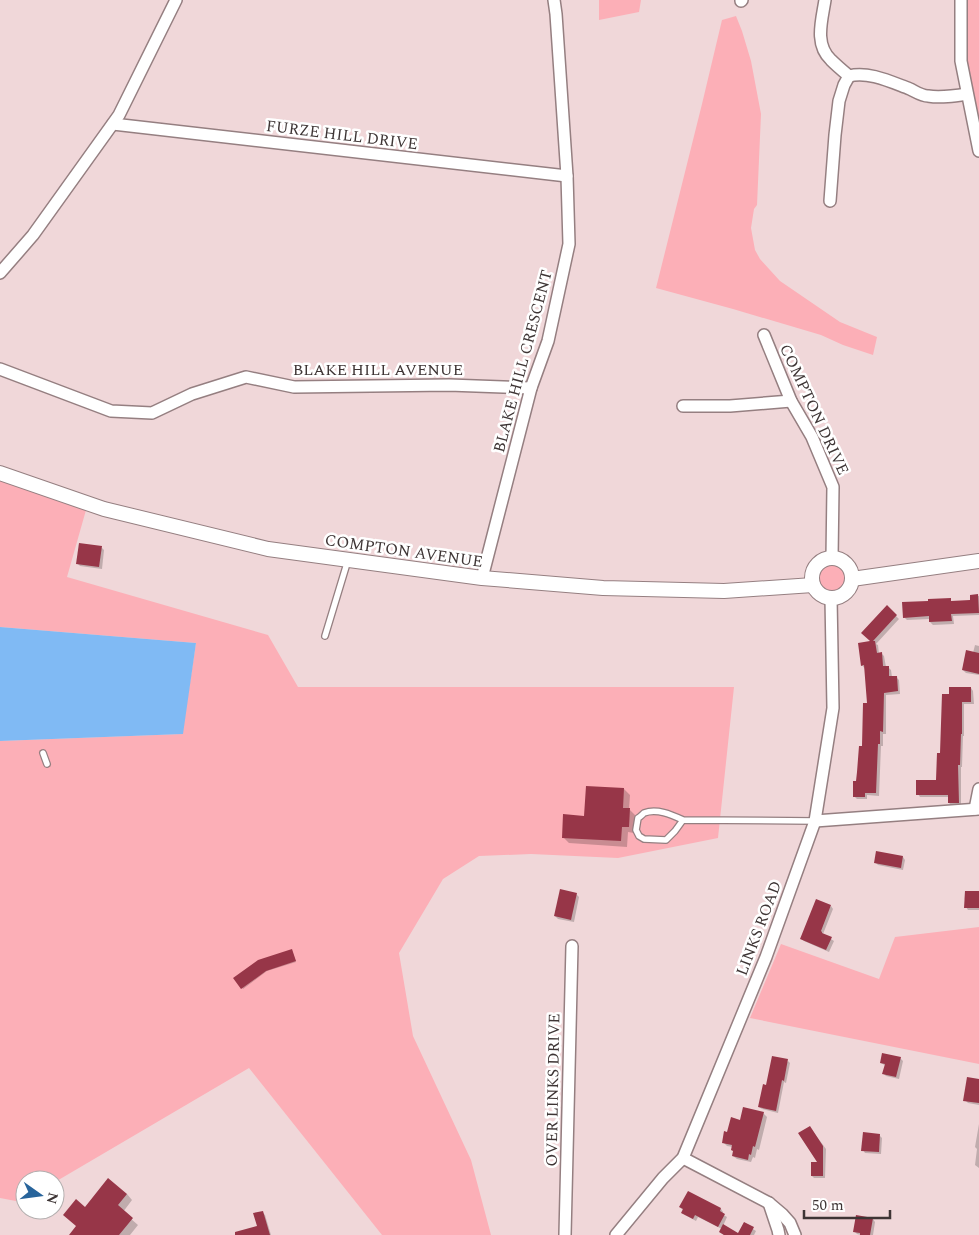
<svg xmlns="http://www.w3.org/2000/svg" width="979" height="1235" font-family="Spectral,serif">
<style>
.green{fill:#fcafb7}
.water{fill:#80baf4}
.shadow{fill:#0003}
.building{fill:#973648}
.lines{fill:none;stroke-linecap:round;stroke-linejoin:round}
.service-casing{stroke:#957f81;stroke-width:8}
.minor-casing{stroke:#957f81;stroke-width:14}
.tertiary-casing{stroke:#957f81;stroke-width:16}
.service{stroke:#fff;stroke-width:5.5}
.minor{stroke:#fff;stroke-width:11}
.tertiary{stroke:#fff;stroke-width:14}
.labels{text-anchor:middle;stroke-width:5;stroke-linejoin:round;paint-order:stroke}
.street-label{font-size:16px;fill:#3e3535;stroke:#fff}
</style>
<rect width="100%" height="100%" fill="#f0d7d9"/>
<g class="green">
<polygon points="599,0 641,0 639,12 599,20"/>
<polygon points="961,0 979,0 979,151 967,94"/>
<polygon points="736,16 742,31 751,61 761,114 757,205 754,209 751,228 755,250 760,259 780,281 840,322 877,337 873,355 843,345 821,335 733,309 656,288 702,104 722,20"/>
<polygon points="0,473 88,503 67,577 268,635 298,687 734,687 718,838 618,858 531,854 479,856 443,879 399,953 413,1036 471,1160 491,1235 382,1235 249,1068 55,1182 55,1180 25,1180 25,1200 21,1202 0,1198 0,741 182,734 196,643 0,627"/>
<circle cx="832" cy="578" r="20"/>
<polygon points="979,927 979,1064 750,1018 781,944 879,979 895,937"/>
</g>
<polygon class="water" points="0,627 196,643 183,734 0,741"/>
<g class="shadow">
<polygon points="80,544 102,548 104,550 102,569 80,566 77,563"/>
<polygon points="971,596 979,596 979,615 953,616 954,624 933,625 930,622 930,619 907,620 904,617 950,599 952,602 971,601"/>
<polygon points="887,607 899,619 876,644 878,645 879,654 881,653 884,656 886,667 888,667 891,670 892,677 896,677 899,680 900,694 886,695 886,734 883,734 883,746 881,746 879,796 867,795 867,799 857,799 854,796 857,782 868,705 865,669 862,665 873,642 863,633"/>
<polygon points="975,645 979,646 979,675 966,673 963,670 973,653"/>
<polygon points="971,688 973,691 974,704 964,704 964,736 963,736 962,767 961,767 961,805 952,806 949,803 949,797 920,797 918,794 937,781 950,695"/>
<polygon points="624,789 630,795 629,809 635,815 634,833 628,832 627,847 569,843 563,837 585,817"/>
<polygon points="903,857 905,860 903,870 878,865 875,862"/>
<polygon points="979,892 979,910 968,910 966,907"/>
<polygon points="576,894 579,897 574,922 558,919 555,916"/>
<polygon points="831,906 833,909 823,934 834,941 829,952 804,941 802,939"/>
<polygon points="292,951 296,962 267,971 243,989 235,979"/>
<polygon points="900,1058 903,1061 899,1079 886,1076 884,1074 886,1066 881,1063"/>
<polygon points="788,1061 790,1063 786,1083 784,1082 778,1113 762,1109 759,1107 767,1086"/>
<polygon points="979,1080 979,1105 968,1103 965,1100"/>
<polygon points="763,1113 767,1117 759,1150 757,1149 755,1158 753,1157 751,1162 737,1159 733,1156 733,1147 727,1146 723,1142 728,1133 741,1121"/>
<polygon points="979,1124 979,1168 975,1165 977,1149 975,1147"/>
<polygon points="812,1130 826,1149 825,1178 814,1178 812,1176 820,1163"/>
<polygon points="879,1135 882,1138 881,1154 865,1153 863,1150"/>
<polygon points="127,1194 132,1200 123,1212 138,1225 130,1235 71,1235 77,1227 85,1208"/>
<polygon points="680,1207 721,1209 723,1212 722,1214 727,1217 723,1226 739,1234 745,1224 756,1231 754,1235 724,1235 720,1232 722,1229 698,1217 696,1221 685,1215 682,1212 683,1210"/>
<polygon points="262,1212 265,1215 271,1235 259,1235"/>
<polygon points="873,1219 875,1222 873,1235 861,1235 857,1234 854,1231"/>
</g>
<g class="building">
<polygon points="79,543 102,546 99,567 76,564"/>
<polygon points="978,594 979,613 951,614 952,621 929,622 929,616 903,618 902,602 928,601 928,599 951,598 951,601 970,600 970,595"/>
<polygon points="887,605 897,615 873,641 875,641 877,653 882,652 883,666 889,666 889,676 897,676 898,691 884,693 883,732 880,731 880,744 878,744 876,793 865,793 865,797 853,797 853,781 856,781 857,772 859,746 862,746 863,703 867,703 864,665 861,666 858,643 870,641 861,633"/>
<polygon points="966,650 979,653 979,674 962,670"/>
<polygon points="949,687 971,687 971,702 962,702 962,734 961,734 960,765 958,765 959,803 948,803 948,795 916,795 916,780 936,780 937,753 940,753 942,694 949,694"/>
<polygon points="586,786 624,788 623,808 630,808 629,827 622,827 621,841 562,838 563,814 584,816"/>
<polygon points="876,851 903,856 901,868 874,863"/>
<polygon points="560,889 577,893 571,920 554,916"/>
<polygon points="965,891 979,891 979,908 964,908"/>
<polygon points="816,899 831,905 821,931 822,932 822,933 832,937 826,950 800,939"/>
<polygon points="292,949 296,961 266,971 241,989 233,978 258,960"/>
<polygon points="882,1053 901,1057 896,1077 882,1074 885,1064 880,1063"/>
<polygon points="772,1056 788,1059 784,1081 782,1080 776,1111 758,1107 763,1084 766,1085"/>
<polygon points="967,1077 979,1079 979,1103 963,1101"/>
<polygon points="743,1107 764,1112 755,1147 753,1146 751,1155 749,1154 748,1160 732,1156 733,1151 731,1150 732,1145 722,1143 724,1131 727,1132 731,1117 740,1120"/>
<polygon points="810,1126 823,1146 823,1176 811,1176 811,1162 817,1162 798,1133"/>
<polygon points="863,1132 880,1134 879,1152 861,1151"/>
<polygon points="108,1178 127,1194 118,1205 133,1218 119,1235 69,1235 76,1226 63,1215 76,1199 85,1207"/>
<polygon points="688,1191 721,1208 720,1211 725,1214 718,1227 695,1215 693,1219 681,1213 683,1209 679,1207"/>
<polygon points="263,1211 270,1235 235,1235 235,1232 257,1226 253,1213"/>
<polygon points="856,1215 873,1218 870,1235 860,1235 860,1233 853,1232"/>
<polygon points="744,1222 754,1227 750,1235 724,1235 719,1232 723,1224 738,1233"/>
</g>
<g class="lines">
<g class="service-casing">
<g id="service">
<polyline points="325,636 348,560"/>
<polyline points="43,753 47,764"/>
<path d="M683 820 675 831 666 840 644 839 639 836 636 830 638 818C640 817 642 815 644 813 657 808 672 815 683 820L815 821"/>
</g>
</g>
<g class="minor-casing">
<g id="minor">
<path d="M825 0C822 20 814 44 831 60 837 66 843 71 849 76 869 71 891 82 910 89 916 92 922 96 928 96 941 98 954 96 967 94"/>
<polyline points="961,0 961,61 979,151"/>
<polyline points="741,1 742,0"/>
<polyline points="113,124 567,176"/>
<polyline points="830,201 835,135 839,101 844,85 849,76"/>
<polyline points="0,273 33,235 119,115 176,0"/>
<polyline points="764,335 791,401 812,437 833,487 832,558"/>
<polyline points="0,369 111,411 152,413 192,394 246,377 294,387 449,385 531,388"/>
<polyline points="683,406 730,406 791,401"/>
<polyline points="482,578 531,388 548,341 569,244 567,176 556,14 554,0"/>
<polyline points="975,809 979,789"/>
<polyline points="815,821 979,809"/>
<polyline points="683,1158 769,1203 782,1214 790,1223 795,1235"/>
<polyline points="769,1203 778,1230 779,1235"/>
<polyline points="565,1235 572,946"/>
<polyline points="616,1235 663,1178 683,1158 766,957 815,821 833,708 831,598"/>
</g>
</g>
<g class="tertiary-casing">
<g id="tertiary">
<polyline points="0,473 104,509 268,549 482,578 603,588 724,591 813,585"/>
<circle cx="832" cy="578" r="20"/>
<polyline points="852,579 979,561"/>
</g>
</g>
<use href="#service" class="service"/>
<use href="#minor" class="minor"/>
<use href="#tertiary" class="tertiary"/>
</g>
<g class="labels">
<g class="street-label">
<text transform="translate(342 134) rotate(7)" y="6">FURZE HILL DRIVE</text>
<text transform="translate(522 361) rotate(-75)" y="6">BLAKE HILL CRESCENT</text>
<text x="378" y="375">BLAKE HILL AVENUE</text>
<text transform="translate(815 409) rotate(65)" y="6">COMPTON DRIVE</text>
<text transform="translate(404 550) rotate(8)" y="6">COMPTON AVENUE</text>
<text transform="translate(758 928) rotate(-69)" y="6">LINKS ROAD</text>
<text transform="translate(552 1090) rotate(-89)" y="6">OVER LINKS DRIVE</text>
</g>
</g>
<g transform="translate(40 1195) rotate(104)"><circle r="24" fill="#ffffff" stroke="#b2aeae"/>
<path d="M0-4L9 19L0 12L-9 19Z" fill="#28649b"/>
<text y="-8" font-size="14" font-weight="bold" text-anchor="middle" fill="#3e3535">N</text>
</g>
<path d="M804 1210v8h86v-8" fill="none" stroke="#3e3535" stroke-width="2.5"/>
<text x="812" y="1210" font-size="15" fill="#3e3535" stroke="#ffffff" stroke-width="4" paint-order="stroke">50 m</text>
</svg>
